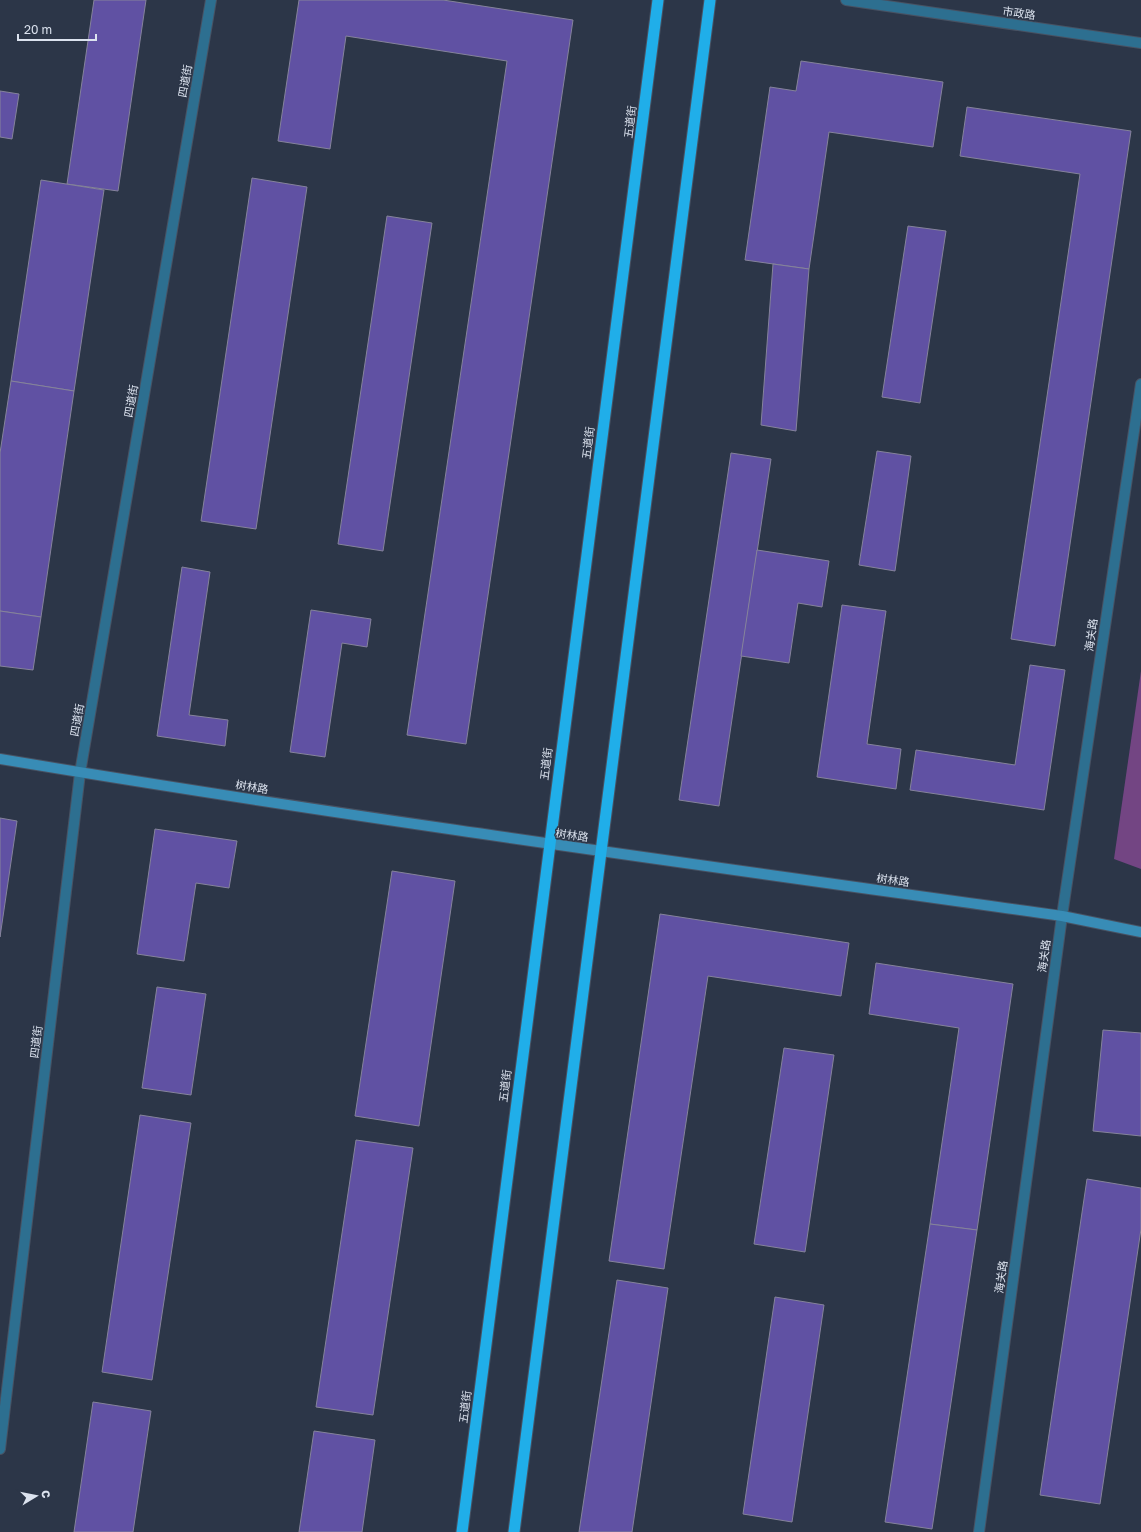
<svg xmlns="http://www.w3.org/2000/svg" width="1141" height="1532" font-family="'Golos Text','Noto Sans SC',sans-serif">
<style>
.green{fill:#734583}
.building{fill:#6051a3;stroke:#85839b}
.lines{fill:none;stroke-linecap:round;stroke-linejoin:round}
.minor-casing{stroke:#485263;stroke-width:12}
.secondary-casing{stroke:#485263;stroke-width:12}
.trunk-casing{stroke:#485263;stroke-width:13}
.minor{stroke:#2d6f90;stroke-width:10}
.secondary{stroke:#388cb6;stroke-width:10}
.trunk{stroke:#20aee9;stroke-width:11}
.labels{text-anchor:middle;stroke-width:3;stroke-linejoin:round;paint-order:stroke}
.street-label{font-size:11px;fill:#dce3ef;stroke:#2c3648}
</style>
<rect width="100%" height="100%" fill="#2c3648"/>
<polygon class="green" points="1141,671 1141,869 1114,859"/>
<g class="building">
<polygon points="94,0 146,0 118,191 67,184"/>
<polygon points="299,0 443,0 573,20 466,744 407,735 507,61 346,36 330,149 278,141"/>
<polygon points="801,61 943,82 933,147 829,132 809,269 745,260 770,87 796,91"/>
<polygon points="0,91 19,94 12,139 0,137"/>
<polygon points="967,107 1131,131 1055,646 1011,639 1080,174 960,156"/>
<polygon points="252,178 307,187 256,529 201,521"/>
<polygon points="41,180 104,190 74,391 11,381"/>
<polygon points="387,216 432,223 383,551 338,544"/>
<polygon points="908,226 946,231 920,403 882,397"/>
<polygon points="773,264 809,269 796,431 761,425"/>
<polygon points="11,381 74,391 41,617 0,611 0,453"/>
<polygon points="877,451 911,456 895,571 859,565"/>
<polygon points="731,453 771,459 719,806 679,800"/>
<polygon points="757,550 829,561 822,607 798,603 789,663 741,656"/>
<polygon points="182,567 210,572 189,715 228,720 225,746 157,736"/>
<polygon points="842,605 886,611 867,744 901,749 896,789 817,777"/>
<polygon points="311,610 371,619 367,647 342,643 325,757 290,752"/>
<polygon points="0,611 41,617 33,670 0,666"/>
<polygon points="1030,665 1065,670 1044,810 910,790 916,750 1015,765"/>
<polygon points="0,818 17,821 0,937"/>
<polygon points="155,829 237,841 229,888 196,883 184,961 137,954"/>
<polygon points="392,871 455,881 419,1126 355,1116"/>
<polygon points="660,914 849,943 841,996 708,976 664,1269 609,1261"/>
<polygon points="876,963 1013,984 977,1230 930,1224 959,1028 869,1014"/>
<polygon points="157,987 206,994 191,1095 142,1088"/>
<polygon points="1103,1030 1141,1033 1141,1136 1093,1131"/>
<polygon points="784,1048 834,1055 805,1252 754,1244"/>
<polygon points="140,1115 191,1123 152,1380 102,1372"/>
<polygon points="356,1140 413,1148 373,1415 316,1407"/>
<polygon points="1087,1179 1141,1188 1141,1229 1100,1504 1040,1495"/>
<polygon points="930,1224 977,1230 932,1529 885,1522"/>
<polygon points="617,1280 668,1288 632,1532 579,1532"/>
<polygon points="775,1297 824,1305 792,1522 743,1514"/>
<polygon points="93,1402 151,1411 133,1532 74,1532"/>
<polygon points="314,1431 375,1440 362,1532 299,1532"/>
</g>
<g class="lines">
<g class="minor-casing">
<g id="minor">
<polyline points="846,0 1141,43"/>
<polyline points="0,1449 80,773 211,0"/>
<polyline points="979,1532 1062,916 1141,384"/>
</g>
</g>
<g class="secondary-casing">
<path id="secondary" d="M0 759C353 818 707 866 1062 916L1141 932"/>
</g>
<g class="trunk-casing">
<g id="trunk">
<polyline points="462,1532 658,0"/>
<polyline points="514,1532 710,0"/>
</g>
</g>
<use href="#minor" class="minor"/>
<use href="#secondary" class="secondary"/>
<use href="#trunk" class="trunk"/>
</g>
<g class="labels">
<g class="street-label">
<text transform="translate(1019 13) rotate(8)" y="4">市政路</text>
<text transform="translate(185 81) rotate(-80)" y="4">四道街</text>
<text transform="translate(630 122) rotate(-83)" y="4">五道街</text>
<text transform="translate(131 401) rotate(-80)" y="4">四道街</text>
<text transform="translate(588 443) rotate(-83)" y="4">五道街</text>
<text transform="translate(1091 635) rotate(-82)" y="4">海关路</text>
<text transform="translate(77 720) rotate(-80)" y="4">四道街</text>
<text transform="translate(546 764) rotate(-83)" y="4">五道街</text>
<text transform="translate(252 787) rotate(9)" y="4">树林路</text>
<text transform="translate(572 835) rotate(8)" y="4">树林路</text>
<text transform="translate(893 880) rotate(8)" y="4">树林路</text>
<text transform="translate(1044 956) rotate(-82)" y="4">海关路</text>
<text transform="translate(36 1042) rotate(-83)" y="4">四道街</text>
<text transform="translate(505 1086) rotate(-83)" y="4">五道街</text>
<text transform="translate(1001 1277) rotate(-82)" y="4">海关路</text>
<text transform="translate(465 1407) rotate(-83)" y="4">五道街</text>
</g>
</g>
<g transform="translate(36 1496) rotate(80)" stroke="#2c3648" stroke-width="3" paint-order="stroke">
<path d="M0-3L7 15L0 10L-7 15Z" fill="#dce3ef"/>
<text y="-6" font-size="11" font-weight="bold" text-anchor="middle" fill="#dce3ef">С</text>
</g>
<path d="M18 34v6h78v-6" fill="none" stroke="#dce3ef" stroke-width="2"/>
<text x="24" y="34" font-size="12" fill="#dce3ef" stroke="#2c3648" stroke-width="3" paint-order="stroke">20 m</text>
</svg>
